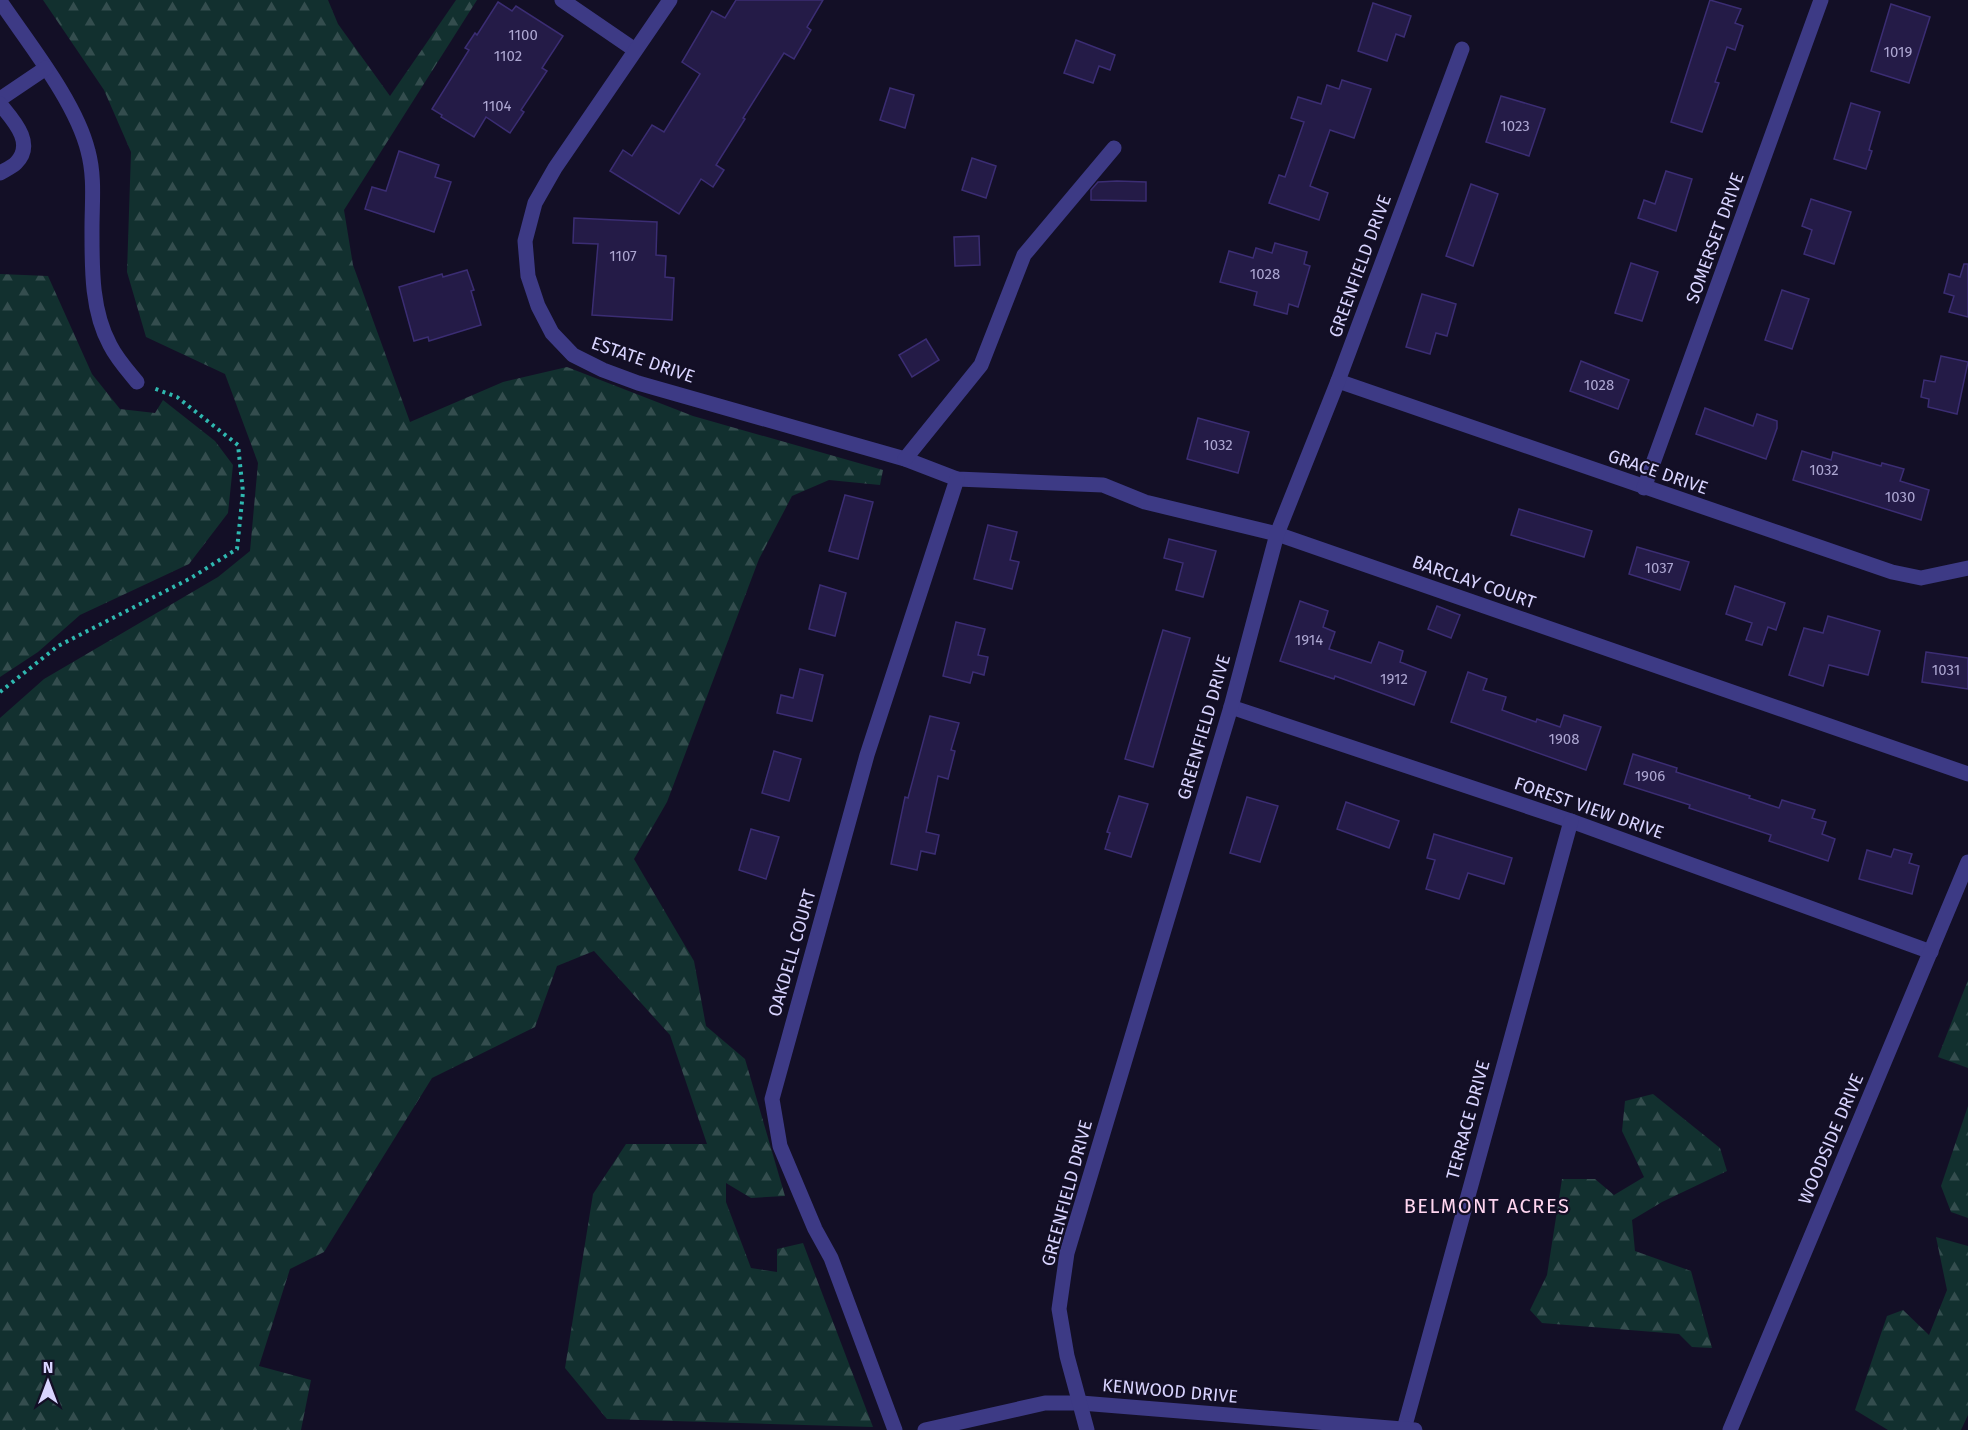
<svg xmlns="http://www.w3.org/2000/svg" width="1968" height="1430" font-family="'Fira Sans',sans-serif">
<style>
.forest{fill:url(#forest-firs)}
.building{fill:#241b47;stroke:#3b2d73;stroke-width:1.5}
.lines{fill:none;stroke-linecap:round;stroke-linejoin:round}
.path{stroke:#2fb8b0;stroke-width:4;stroke-dasharray:3 4.5;stroke-linecap:butt}
.minor{stroke:#3d3a85;stroke-width:15}
.labels{text-anchor:middle;stroke-width:4.5;stroke-linejoin:round;paint-order:stroke}
.number-label{font-size:15px;fill:#aca6d1}
.street-label{font-size:18px;fill:#d9d4ff;stroke:#130f26}
.neighbourhood-label{font-size:20px;letter-spacing:1.5px;fill:#ffd6f0;stroke:#130f26}
</style>
<defs>
<pattern id="forest-firs" width="22" height="20" patternUnits="userSpaceOnUse" patternTransform="scale(1.5)"><rect width="22" height="20" fill="#12302f"/><path d="M5 1l3.5 6h-7zM16 11l3.5 6h-7z" fill="#344d4e"/></pattern>
</defs>
<rect width="100%" height="100%" fill="#130f26"/>
<g class="forest">
<polygon points="43,0 328,0 338,24 390,96 456,0 477,0 344,210 353,265 410,422 503,382 567,367 693,416 883,470 880,485 829,480 792,496 759,559 667,802 634,859 694,961 706,1026 745,1059 785,1196 751,1198 726,1183 726,1202 751,1268 777,1272 777,1249 803,1243 873,1427 607,1419 565,1368 593,1194 626,1144 707,1144 670,1035 594,951 557,966 535,1027 432,1078 324,1252 290,1269 259,1366 311,1380 301,1430 0,1430 0,718 44,679 218,577 250,551 258,463 225,374 146,337 127,272 131,152 104,90"/>
<polygon points="0,274 48,276 92,374 120,409 155,413 163,400 215,441 233,465 228,513 189,564 80,615 38,652 0,677"/>
<polygon points="1968,980 1968,1068 1938,1057"/>
<polygon points="1653,1094 1720,1148 1727,1171 1662,1202 1632,1220 1635,1251 1691,1271 1712,1348 1692,1347 1679,1334 1542,1323 1530,1310 1547,1275 1562,1179 1595,1179 1614,1195 1644,1177 1622,1131 1625,1101"/>
<polygon points="1968,1106 1968,1218 1951,1212 1941,1186"/>
<polygon points="1936,1237 1968,1246 1968,1415 1961,1430 1888,1430 1855,1410 1887,1316 1903,1310 1929,1335 1947,1290"/>
</g>
<g class="building">
<polygon points="736,0 823,0 807,27 811,30 794,59 784,53 743,118 745,119 716,165 724,170 713,187 701,179 679,214 610,171 623,150 632,156 652,125 664,132 700,74 682,62 712,11 725,18"/>
<polygon points="1710,0 1741,9 1735,23 1743,26 1735,50 1727,47 1715,82 1719,83 1702,132 1671,122"/>
<polygon points="498,2 512,11 516,6 563,36 542,68 547,71 521,110 524,112 510,133 486,117 474,137 441,117 442,115 432,109 469,50 465,48 475,33 477,35"/>
<polygon points="1373,3 1411,16 1404,37 1396,34 1387,61 1358,51"/>
<polygon points="1891,4 1930,17 1909,83 1871,71"/>
<polygon points="1076,40 1115,55 1110,70 1099,66 1093,83 1064,73"/>
<polygon points="1342,80 1371,89 1354,138 1330,130 1310,186 1328,193 1319,220 1269,203 1279,175 1285,177 1304,122 1291,118 1298,97 1321,104 1327,85 1339,89"/>
<polygon points="890,88 914,95 905,128 880,120"/>
<polygon points="1501,96 1545,109 1529,156 1486,142"/>
<polygon points="1851,103 1880,112 1869,150 1872,151 1866,169 1834,159"/>
<polygon points="399,151 439,165 435,177 451,182 434,232 365,209 372,187 386,191"/>
<polygon points="972,158 996,166 986,198 962,190"/>
<polygon points="1666,171 1692,179 1676,231 1638,218 1644,200 1655,204"/>
<polygon points="1117,181 1146,182 1146,201 1091,200 1091,190 1098,182"/>
<polygon points="1471,184 1498,194 1473,266 1446,256"/>
<polygon points="1811,199 1851,212 1834,264 1804,254 1812,230 1802,226"/>
<polygon points="574,218 657,222 656,255 666,256 665,277 674,278 672,320 592,315 598,244 573,243"/>
<polygon points="979,236 980,265 955,266 954,237"/>
<polygon points="1275,243 1307,252 1304,264 1310,266 1298,307 1289,304 1287,314 1254,305 1257,292 1220,282 1229,251 1253,258 1256,248 1272,253"/>
<polygon points="1631,263 1658,272 1642,321 1615,313"/>
<polygon points="1964,264 1968,264 1968,317 1949,312 1954,296 1944,293 1949,274 1960,277"/>
<polygon points="467,270 474,290 471,291 481,325 429,341 428,337 414,341 399,287 442,274 443,277"/>
<polygon points="1782,290 1809,299 1792,349 1765,340"/>
<polygon points="1422,294 1456,304 1447,336 1436,333 1430,354 1406,347"/>
<polygon points="926,339 939,360 912,377 899,355"/>
<polygon points="1941,356 1968,362 1957,414 1928,407 1929,399 1921,397 1924,380 1935,382"/>
<polygon points="1581,361 1629,380 1618,409 1570,391"/>
<polygon points="1705,408 1753,426 1757,414 1777,421 1777,428 1766,459 1696,434"/>
<polygon points="1198,418 1249,432 1238,473 1187,459"/>
<polygon points="1802,451 1831,460 1833,452 1881,466 1882,463 1904,469 1900,481 1929,490 1921,520 1793,480"/>
<polygon points="845,495 873,502 858,559 829,551"/>
<polygon points="1519,509 1592,531 1584,557 1511,535"/>
<polygon points="988,525 1017,532 1010,560 1019,562 1012,589 974,579"/>
<polygon points="1169,539 1216,551 1203,597 1176,590 1183,563 1164,558"/>
<polygon points="1637,547 1689,562 1680,590 1629,574"/>
<polygon points="820,585 846,593 835,636 809,629"/>
<polygon points="1735,586 1785,603 1776,630 1768,627 1762,645 1746,640 1752,623 1726,614"/>
<polygon points="1300,601 1328,611 1323,627 1335,632 1329,649 1371,663 1379,642 1403,651 1400,662 1426,672 1414,705 1335,676 1334,679 1280,661"/>
<polygon points="1437,606 1460,615 1451,638 1428,629"/>
<polygon points="1828,616 1880,631 1868,675 1829,665 1823,686 1789,675 1804,628 1823,633"/>
<polygon points="956,622 985,629 978,655 988,657 984,675 973,672 970,683 943,676"/>
<polygon points="1163,630 1190,638 1153,767 1125,759"/>
<polygon points="1926,652 1968,658 1968,689 1922,682"/>
<polygon points="800,669 823,675 812,721 777,713 781,695 793,698"/>
<polygon points="1468,672 1487,679 1483,690 1506,697 1502,710 1536,722 1537,719 1560,727 1564,715 1601,727 1586,770 1451,722"/>
<polygon points="930,716 959,723 951,750 955,751 948,779 938,776 926,832 939,835 935,854 921,851 917,870 891,864 905,797 908,798"/>
<polygon points="774,751 801,759 789,801 762,793"/>
<polygon points="1633,754 1677,768 1676,772 1750,796 1749,798 1779,808 1782,800 1815,810 1812,818 1826,822 1822,834 1835,839 1828,861 1769,841 1771,835 1689,808 1690,805 1624,784"/>
<polygon points="1119,796 1148,804 1131,857 1105,849 1110,833 1107,832"/>
<polygon points="1247,797 1278,806 1260,862 1230,853"/>
<polygon points="1346,802 1399,821 1389,848 1337,829"/>
<polygon points="751,829 779,837 766,879 739,870"/>
<polygon points="1434,834 1512,858 1504,884 1468,873 1459,899 1426,889 1435,860 1427,858"/>
<polygon points="1894,849 1912,854 1909,863 1919,866 1912,894 1859,879 1867,850 1891,857"/>
</g>
<g class="lines">
<polyline class="path" points="0,692 58,646 191,578 237,549 243,492 238,445 177,397 153,388"/>
<g class="minor">
<polyline points="562,0 635,50"/>
<polyline points="670,0 555,168 535,203 525,241 528,276 538,306 552,333 573,355 603,370 638,383 905,459 957,479 1103,485 1145,502 1277,534 1968,774"/>
<path d="M0 1C29 44 76 102 88 151 95 177 92 202 92 228 92 267 91 310 110 345 117 359 128 371 137 382"/>
<polyline points="0,99 46,68"/>
<path d="M0 104C12 119 36 143 16 163 12 167 5 170 0 173"/>
<polyline points="1338,381 1892,572 1921,578 1968,568"/>
<polyline points="905,459 981,365 1024,255 1114,148"/>
<polyline points="1644,488 1821,0"/>
<polyline points="1231,707 1571,821 1931,952"/>
<polyline points="1404,1429 1571,821"/>
<polyline points="895,1430 831,1258 815,1229 780,1146 772,1099 867,755 957,479"/>
<polyline points="925,1430 1045,1403 1081,1403 1415,1430"/>
<polyline points="1087,1430 1067,1356 1059,1309 1067,1253 1231,707 1277,534 1338,381 1462,49"/>
<polyline points="1730,1430 1968,862"/>
</g>
</g>
<g class="labels">
<g class="number-label">
<text x="523" y="40">1100</text>
<text x="1898" y="57">1019</text>
<text x="508" y="61">1102</text>
<text x="497" y="111">1104</text>
<text x="1515" y="131">1023</text>
<text x="623" y="261">1107</text>
<text x="1265" y="279">1028</text>
<text x="1599" y="390">1028</text>
<text x="1218" y="450">1032</text>
<text x="1824" y="475">1032</text>
<text x="1900" y="502">1030</text>
<text x="1659" y="573">1037</text>
<text x="1309" y="645">1914</text>
<text x="1946" y="675">1031</text>
<text x="1394" y="684">1912</text>
<text x="1564" y="744">1908</text>
<text x="1650" y="781">1906</text>
</g>
<g class="street-label">
<text transform="translate(1715 238) rotate(-70)" y="6">SOMERSET DRIVE</text>
<text transform="translate(1360 266) rotate(-70)" y="6">GREENFIELD DRIVE</text>
<text transform="translate(643 360) rotate(19)" y="6">ESTATE DRIVE</text>
<text transform="translate(1658 472) rotate(19)" y="6">GRACE DRIVE</text>
<text transform="translate(1474 582) rotate(19)" y="6">BARCLAY COURT</text>
<text transform="translate(1204 727) rotate(-74)" y="6">GREENFIELD DRIVE</text>
<text transform="translate(1589 808) rotate(19)" y="6">FOREST VIEW DRIVE</text>
<text transform="translate(792 953) rotate(-74)" y="6">OAKDELL COURT</text>
<text transform="translate(1468 1120) rotate(-75)" y="6">TERRACE DRIVE</text>
<text transform="translate(1831 1139) rotate(-67)" y="6">WOODSIDE DRIVE</text>
<text transform="translate(1067 1193) rotate(-75)" y="6">GREENFIELD DRIVE</text>
<text transform="translate(1170 1391) rotate(5)" y="6">KENWOOD DRIVE</text>
</g>
<g class="neighbourhood-label">
<text x="1487" y="1213">BELMONT ACRES</text>
</g>
</g>
<g transform="translate(48 1382)" stroke="#130f26" stroke-width="4.5" paint-order="stroke">
<path d="M0-4.5L10 22L0 15L-10 22Z" fill="#d9d4ff"/>
<text y="-9" font-size="16" font-weight="bold" text-anchor="middle" fill="#d9d4ff">N</text>
</g>
</svg>
